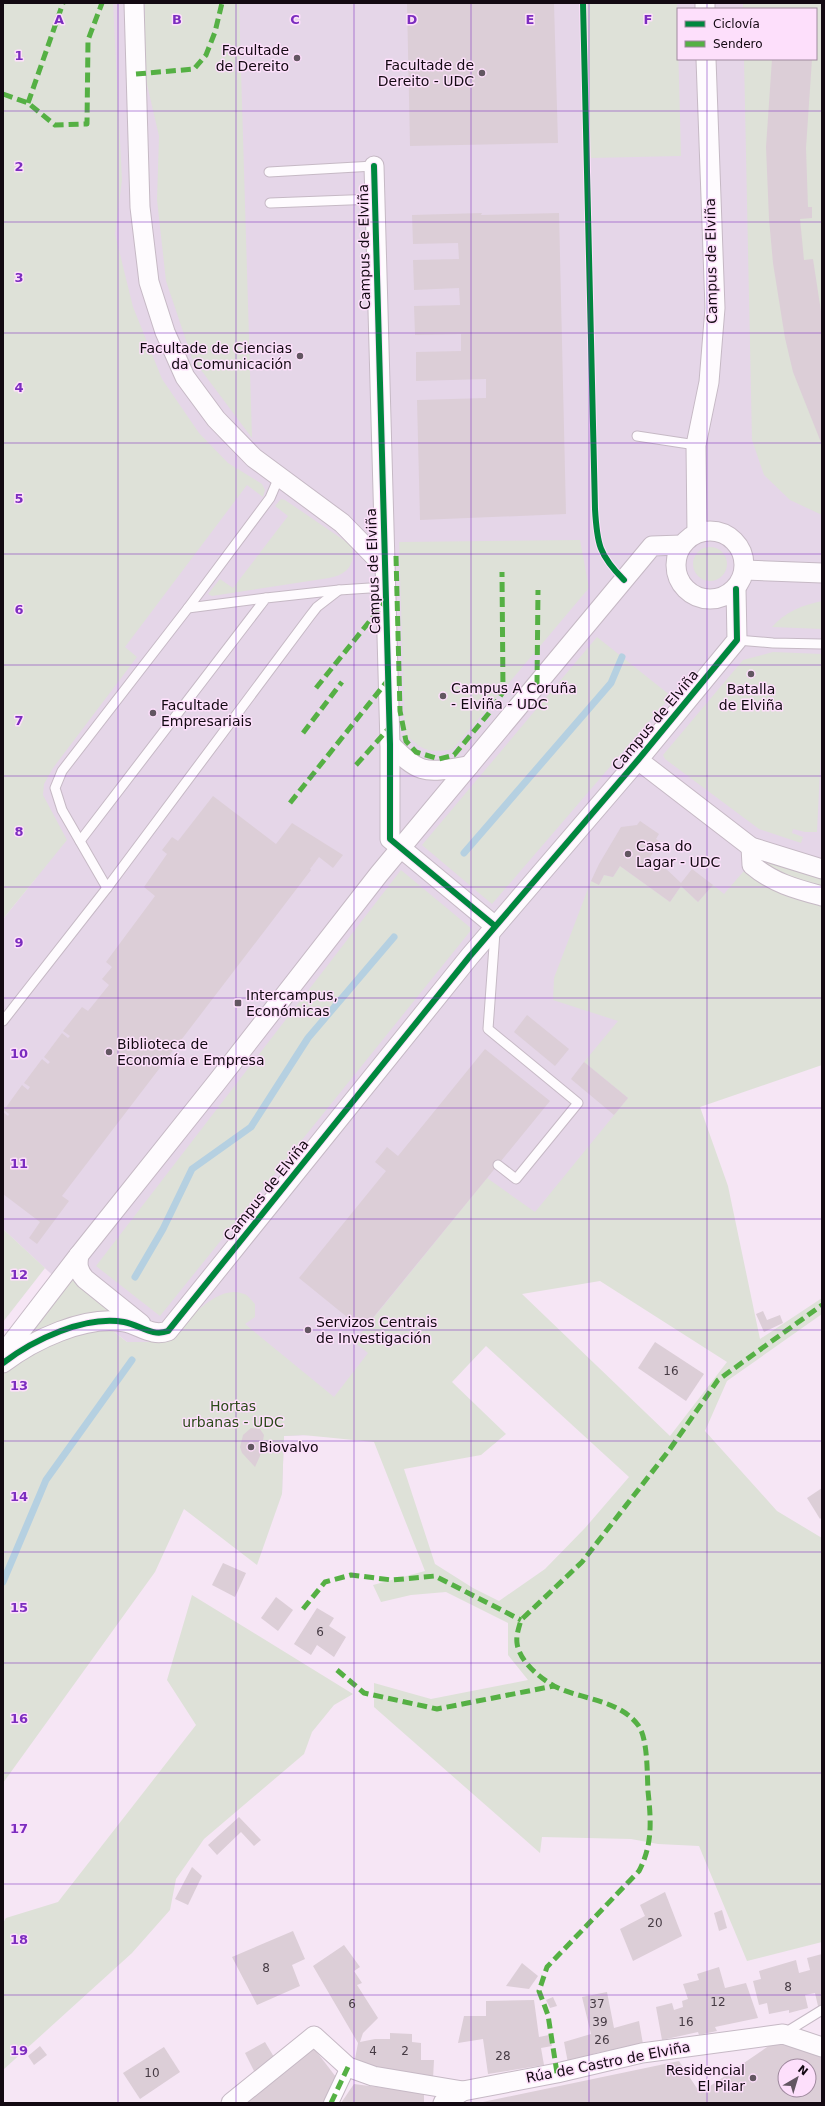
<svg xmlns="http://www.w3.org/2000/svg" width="825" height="2106" font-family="'DejaVu Sans',sans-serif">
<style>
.education{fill:#e5d6e8;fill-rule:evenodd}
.green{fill:#dee1d8;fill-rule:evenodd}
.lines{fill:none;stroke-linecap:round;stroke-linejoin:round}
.stream{stroke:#b5d0e1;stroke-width:7}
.building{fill:#dcced7;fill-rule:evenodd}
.service-casing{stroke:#c6b9c5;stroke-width:11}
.pedestrian-casing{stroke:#c6b9c5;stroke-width:16}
.minor-casing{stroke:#c6b9c5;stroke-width:21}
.service{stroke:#fefbfe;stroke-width:9}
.pedestrian{stroke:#fefbfe;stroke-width:14}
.minor{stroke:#fefbfe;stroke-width:19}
.quiet{stroke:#55b044;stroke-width:5;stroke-dasharray:10 5;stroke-linecap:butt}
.cycleway-casing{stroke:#fddffb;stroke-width:8}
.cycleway{stroke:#00873e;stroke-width:6}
.grid{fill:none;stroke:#7b2cbf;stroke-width:1;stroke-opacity:0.55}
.poi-dot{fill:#625661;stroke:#fddffb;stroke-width:1.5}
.labels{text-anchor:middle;stroke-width:3;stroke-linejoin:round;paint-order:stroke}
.number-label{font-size:12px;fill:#463b44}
.poi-label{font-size:14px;fill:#130912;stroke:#fddffb;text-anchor:start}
.street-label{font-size:14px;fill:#130912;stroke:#fddffb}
.park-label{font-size:14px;fill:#2b4a19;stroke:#fddffb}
.grid-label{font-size:13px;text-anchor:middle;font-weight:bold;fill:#7b2cbf;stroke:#fddffb;stroke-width:3;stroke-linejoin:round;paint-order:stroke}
</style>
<rect width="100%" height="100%" fill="#f6e6f5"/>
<path class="education" d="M82 3H822V1042L650 1133 399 1432 284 1436 282 1494 127 1342 108 1327 3 1229V919L36 878ZM678 9H816V59H678Z"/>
<g class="green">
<polygon points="3,3 113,3 122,180 115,234 133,307 162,379 199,433 228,463 262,484 265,490 263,497 247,485 125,647 137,657 53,768 44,784 43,795 67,840 3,919"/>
<polygon points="145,3 239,3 252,438 192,358 166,281 157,200 159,136 145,76"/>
<polygon points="586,3 677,3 681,156 590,158"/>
<polygon points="743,3 822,3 822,515 790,500 764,475 752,440 744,59 816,59 816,9 743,9"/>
<path d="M281 499 285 500 351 545C357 564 347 575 329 578L212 596 208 594 220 579 233 588 288 516 275 506Z"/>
<path d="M580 540 589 588 453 749C429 754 422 750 405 734L399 542Z"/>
<circle cx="710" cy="564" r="17"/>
<path d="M822 601V629L772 627C785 612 802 605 822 601Z"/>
<polygon points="597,637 671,696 492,904 422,845"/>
<polygon points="773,652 822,654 822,728 817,832 805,832 793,829 792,833 803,837 801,843 759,829 665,759 663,755 743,660"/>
<path d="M770 859 822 876V1065L700 1107 728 1186 760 1339 822 1298V1314L727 1381 705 1431 777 1511 822 1538V1942L747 1961 699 1846 658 1844 631 1839 542 1837 540 1853 374 1707V1683L431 1699 528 1680 508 1655V1623L446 1592 411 1595 381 1602 373 1585 425 1571 374 1442 303 1435 284 1436 282 1494 257 1565 184 1509 155 1572 3 1783V1373L5 1371 30 1352 70 1337 108 1327 127 1342H166C184 1326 216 1282 244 1294 248 1295 252 1301 255 1304V1317L245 1324 334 1397 368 1353 354 1342 487 1178 535 1212 628 1098 584 1062 618 1021 553 1000 554 978 591 881 599 884 604 875 613 877 620 866 670 902 681 886 698 902 713 885 724 894 743 872ZM600 1281 727 1362 670 1436 522 1294ZM486 1346 629 1477 585 1528 545 1569 499 1601 473 1588 435 1564 404 1469 481 1455 506 1434 452 1382Z"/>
<polygon points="401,870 472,929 160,1316 96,1266"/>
<polygon points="3,1229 45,1268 3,1322"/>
<polygon points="69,1276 115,1314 32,1334 29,1331"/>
<polygon points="192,1595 353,1694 334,1705 312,1732 304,1754 204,1839 176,1879 170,1910 132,1953 3,2070 3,1923 6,1918 58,1902 196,1725 167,1680"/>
</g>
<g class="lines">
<g class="stream">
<polyline points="464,853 611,683 622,657"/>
<polyline points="135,1277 163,1229 192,1169 251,1127 308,1038 394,937"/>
<polyline points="3,1582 46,1480 132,1360"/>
</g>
</g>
<g class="building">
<polygon points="407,3 554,3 558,143 410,146"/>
<polygon points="772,59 812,59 806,148 808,207 812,207 812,218 800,219 804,260 813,259 822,318 822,445 793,372 785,338 773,263 769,219 766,147"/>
<polygon points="482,213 481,215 559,213 566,514 420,520 417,400 486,398 486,379 416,381 416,352 461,351 461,334 415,335 414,306 460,305 459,288 414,290 413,260 459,259 458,243 413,244 412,215"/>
<polygon points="213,796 276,844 292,823 343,855 333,868 319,857 310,869 311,870 62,1196 69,1201 37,1244 29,1238 40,1222 3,1194 3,1112 8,1116 9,1114 4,1110 22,1085 28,1090 30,1087 24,1083 42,1059 48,1064 50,1062 44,1057 62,1033 68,1038 70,1036 63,1031 82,1007 88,1011 109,985 102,979 112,967 106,962 155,896 144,887 167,854 162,850 172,837 178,841"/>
<polygon points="640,821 659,834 656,839 660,842 647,862 658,870 662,865 681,883 692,869 713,885 698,902 681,886 670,902 620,866 613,877 604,875 599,885 591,881 599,864 621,827 637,825"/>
<polygon points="527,1015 569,1049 555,1066 514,1032"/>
<polygon points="485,1049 550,1101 363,1330 299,1278 386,1171 375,1162 387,1147 398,1156"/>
<polygon points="584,1062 628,1098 614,1115 571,1079"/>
<polygon points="763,1311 767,1320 780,1315 783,1323 764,1332 756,1314"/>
<polygon points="655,1342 704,1374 686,1401 638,1368"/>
<polygon points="251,1428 260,1429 264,1435 260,1456 255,1467 242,1453 240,1447 243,1435"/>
<polygon points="822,1488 822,1517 820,1519 807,1498"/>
<polygon points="223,1563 246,1573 235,1597 212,1585"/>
<polygon points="276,1597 293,1610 278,1631 261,1618"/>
<polygon points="317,1608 334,1618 329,1626 346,1637 334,1657 317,1645 311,1655 294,1644"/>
<polygon points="239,1817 261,1840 254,1846 241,1832 217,1855 208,1845"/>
<polygon points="192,1867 202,1876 188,1905 175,1899"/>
<polygon points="665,1892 682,1936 633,1961 620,1929 645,1916 640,1905"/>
<polygon points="722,1910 727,1928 719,1931 714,1913"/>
<polygon points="293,1931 305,1959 292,1965 300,1986 257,2005 232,1957"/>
<polygon points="344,1945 360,1967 354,1971 362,1983 357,1985 378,2018 363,2033 360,2042 375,2039 390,2039 390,2033 412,2034 412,2042 421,2043 421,2060 434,2060 433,2079 372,2066 355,2059 358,2043 313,1966"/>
<polygon points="822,1954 822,2005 818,2006 815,1993 805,1995 808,2008 789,2013 789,2010 769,2014 767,2003 759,2005 753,1981 761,1979 759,1971 796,1960 799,1973 810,1970 807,1958"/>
<polygon points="522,1963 538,1976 529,1989 506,1986"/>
<polygon points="719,1967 725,1988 746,1983 758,2018 715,2027 717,2031 699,2035 698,2032 662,2040 656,2007 672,2003 674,2010 683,2007 682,2001 688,1999 683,1984 699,1980 697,1974"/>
<polygon points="607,1992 614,2028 639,2021 643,2044 596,2053 568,2063 564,2042 591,2034 582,1997"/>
<polygon points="553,1997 557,2006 550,2008 546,2000"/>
<polygon points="534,2000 539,2037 549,2035 552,2046 541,2048 544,2065 488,2074 483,2039 458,2043 464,2016 486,2016 486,2001"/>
<polygon points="265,2042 274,2057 255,2073 245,2053"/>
<path d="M773 2043 799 2048 822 2058V2103H478L679 2061 700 2093ZM785 2066H809V2090H785Z"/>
<polygon points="40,2046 47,2055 34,2065 28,2056"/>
<polygon points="164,2047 180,2072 140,2099 123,2073"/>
<polygon points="313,2047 339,2081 327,2103 244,2103"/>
<polygon points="354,2084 424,2093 424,2103 341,2103"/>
</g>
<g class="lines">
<g class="service-casing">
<g id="service">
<polyline points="269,172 374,166"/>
<polyline points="270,203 375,199"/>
<polyline points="637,436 696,445"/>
<polyline points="188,608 266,598"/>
<polyline points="737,640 773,643 822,644"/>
<polyline points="80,841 266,598 339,590 385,587"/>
<polyline points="107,888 62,810 55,788 62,771 188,608 270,498 279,477"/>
<polyline points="495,932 488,1029 578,1103 516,1179 498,1165"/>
<polyline points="3,1021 107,888 310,616 317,607 339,590"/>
<polyline points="783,2034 822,2010"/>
</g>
</g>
<g class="pedestrian-casing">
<polyline id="pedestrian" points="331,2103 348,2067"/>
</g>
<g class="minor-casing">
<g id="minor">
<polyline points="134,3 140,207 149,282 165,332 185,377 216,419 254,458 342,523 384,566"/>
<polyline points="705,3 705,9"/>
<polyline points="374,166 390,744 390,839 495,926"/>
<circle cx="710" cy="565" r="34"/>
<polyline points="697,533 696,445 709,382 715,308 706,59"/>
<polyline points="745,570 822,573"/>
<path d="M390 744C422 777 426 772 469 766"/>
<polyline points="638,760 751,847 822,869"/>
<path d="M751 847 752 865C773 883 796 889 822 896"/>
<path d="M79 1255C77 1265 78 1271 85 1279L141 1324"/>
<polyline points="3,1354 79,1255 217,1082 379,874 652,546 682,545"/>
<path d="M3 1363C33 1340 85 1315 124 1322 140 1325 152 1337 168 1331L470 956 638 760 737 640 736 589"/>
<polyline points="231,2103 314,2036 348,2067 373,2076 463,2091"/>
<polyline points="443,2103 463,2091 557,2073 642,2053 783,2034 822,2047"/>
</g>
</g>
<use href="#service" class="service"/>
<use href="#pedestrian" class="pedestrian"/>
<use href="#minor" class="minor"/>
<g class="quiet">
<polyline points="136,74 194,69 206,55 215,32 222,3"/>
<polyline points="3,94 28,103 55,125 87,124 88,40 102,3"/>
<polyline points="28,103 63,3"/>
<polyline points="396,556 400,711 406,741 416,752 439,759 454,755 489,713 503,692 502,572"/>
<polyline points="537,685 538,590"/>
<polyline points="316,688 385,602"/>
<polyline points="303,733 342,682"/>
<polyline points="356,765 390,727"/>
<polyline points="290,803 388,680"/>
<polyline points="303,1609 325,1582 351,1575 392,1580 435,1576 521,1620"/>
<polyline points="337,1670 364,1693 437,1709 554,1686"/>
<path d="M557 2073 548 2015 539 1991 547 1967 639 1871C653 1844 651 1820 648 1791 647 1774 648 1738 638 1725 618 1699 582 1700 554 1686 540 1678 519 1661 517 1643 516 1635 519 1627 521 1620L582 1562 670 1449 718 1380 822 1305"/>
<polyline points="331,2103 348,2067"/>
</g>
<g class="cycleway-casing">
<g id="cycleway">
<path d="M583 3 595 509C597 544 599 555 624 580"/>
<polyline points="374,166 390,744 390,839 495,926"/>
<path d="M3 1363C33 1340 85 1315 124 1322 140 1325 152 1337 168 1331L470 956 638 760 737 640 736 589"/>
</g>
</g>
<use href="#cycleway" class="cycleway"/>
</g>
<path class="grid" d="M118 3V2103M236 3V2103M354 3V2103M471 3V2103M589 3V2103M707 3V9M707 59V2103M3 111H822M3 222H822M3 333H822M3 443H822M3 554H822M3 665H822M3 776H822M3 887H822M3 998H822M3 1108H822M3 1219H822M3 1330H822M3 1441H822M3 1552H822M3 1663H822M3 1773H822M3 1884H822M3 1995H822"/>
<g class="poi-dot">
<circle cx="297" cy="58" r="4"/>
<circle cx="482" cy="73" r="4"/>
<circle cx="300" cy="356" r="4"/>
<circle cx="751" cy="674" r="4"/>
<circle cx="443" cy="696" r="4"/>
<circle cx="153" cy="713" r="4"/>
<circle cx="628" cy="854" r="4"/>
<rect x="234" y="999" width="8" height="8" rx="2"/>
<circle cx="109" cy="1052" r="4"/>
<circle cx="308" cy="1330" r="4"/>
<circle cx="251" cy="1447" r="4"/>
<circle cx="753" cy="2078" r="4"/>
</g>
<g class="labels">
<g class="number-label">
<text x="671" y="1375">16</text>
<text x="320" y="1636">6</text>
<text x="655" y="1927">20</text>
<text x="266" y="1972">8</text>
<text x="788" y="1991">8</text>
<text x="718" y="2006">12</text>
<text x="352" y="2008">6</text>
<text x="597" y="2008">37</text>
<text x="600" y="2026">39</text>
<text x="686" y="2026">16</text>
<text x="602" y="2044">26</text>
<text x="373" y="2055">4</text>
<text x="405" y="2055">2</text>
<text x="503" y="2060">28</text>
<text x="152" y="2077">10</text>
</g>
<g class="poi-label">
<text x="289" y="55" text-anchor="end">Facultade<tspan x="289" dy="16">de Dereito</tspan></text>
<text x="474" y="70" text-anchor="end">Facultade de<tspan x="474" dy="16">Dereito - UDC</tspan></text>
<text x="292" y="353" text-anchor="end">Facultade de Ciencias<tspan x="292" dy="16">da Comunicación</tspan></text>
<text x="451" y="693">Campus A Coruña<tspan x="451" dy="16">- Elviña - UDC</tspan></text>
<text x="751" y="694" text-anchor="middle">Batalla<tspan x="751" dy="16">de Elviña</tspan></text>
<text x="161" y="710">Facultade<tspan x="161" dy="16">Empresariais</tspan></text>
<text x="636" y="851">Casa do<tspan x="636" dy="16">Lagar - UDC</tspan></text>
<text x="246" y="1000">Intercampus,<tspan x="246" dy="16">Económicas</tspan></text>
<text x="117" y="1049">Biblioteca de<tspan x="117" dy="16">Economía e Empresa</tspan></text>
<text x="316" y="1327">Servizos Centrais<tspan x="316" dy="16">de Investigación</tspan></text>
<text x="259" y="1452">Biovalvo</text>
<text x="745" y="2075" text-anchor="end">Residencial<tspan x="745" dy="16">El Pilar</tspan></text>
</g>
<g class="street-label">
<text transform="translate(364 247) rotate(-91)" y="5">Campus de Elviña</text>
<text transform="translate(711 261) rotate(-91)" y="5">Campus de Elviña</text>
<text transform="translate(373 571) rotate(-92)" y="5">Campus de Elviña</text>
<text transform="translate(655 720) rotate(-50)" y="5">Campus de Elviña</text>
<text transform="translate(266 1190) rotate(-51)" y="5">Campus de Elviña</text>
<text transform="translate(608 2062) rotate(-11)" y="5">Rúa de Castro de Elviña</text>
</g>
<g class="park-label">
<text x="233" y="1411">Hortas<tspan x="233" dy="16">urbanas - UDC</tspan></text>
</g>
</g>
<g class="grid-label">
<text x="59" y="24">A</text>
<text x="177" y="24">B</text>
<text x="295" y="24">C</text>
<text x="412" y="24">D</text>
<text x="530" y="24">E</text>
<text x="648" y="24">F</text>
<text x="19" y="60">1</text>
<text x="19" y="171">2</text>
<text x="19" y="282">3</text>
<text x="19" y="392">4</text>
<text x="19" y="503">5</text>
<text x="19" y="614">6</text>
<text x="19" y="725">7</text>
<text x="19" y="836">8</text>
<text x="19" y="947">9</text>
<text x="19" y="1058">10</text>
<text x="19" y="1168">11</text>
<text x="19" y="1279">12</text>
<text x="19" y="1390">13</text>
<text x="19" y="1501">14</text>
<text x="19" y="1612">15</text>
<text x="19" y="1723">16</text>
<text x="19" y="1833">17</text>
<text x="19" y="1944">18</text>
<text x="19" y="2055">19</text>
</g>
<rect width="825" height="2106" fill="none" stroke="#130912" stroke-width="8"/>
<rect x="677" y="8" width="140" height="52" fill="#fddffb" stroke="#9f899e"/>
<rect x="685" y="21" width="20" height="6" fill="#00873e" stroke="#9f899e"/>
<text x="713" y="28" font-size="12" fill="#130912">Ciclovía</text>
<rect x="685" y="41" width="20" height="6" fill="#55b044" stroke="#9f899e"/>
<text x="713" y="48" font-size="12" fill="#130912">Sendero</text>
<g transform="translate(797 2078) rotate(38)"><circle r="19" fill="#fddffb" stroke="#9f899e"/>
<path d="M0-3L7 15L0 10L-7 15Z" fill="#625661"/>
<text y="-6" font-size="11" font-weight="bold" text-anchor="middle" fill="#130912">N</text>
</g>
</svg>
